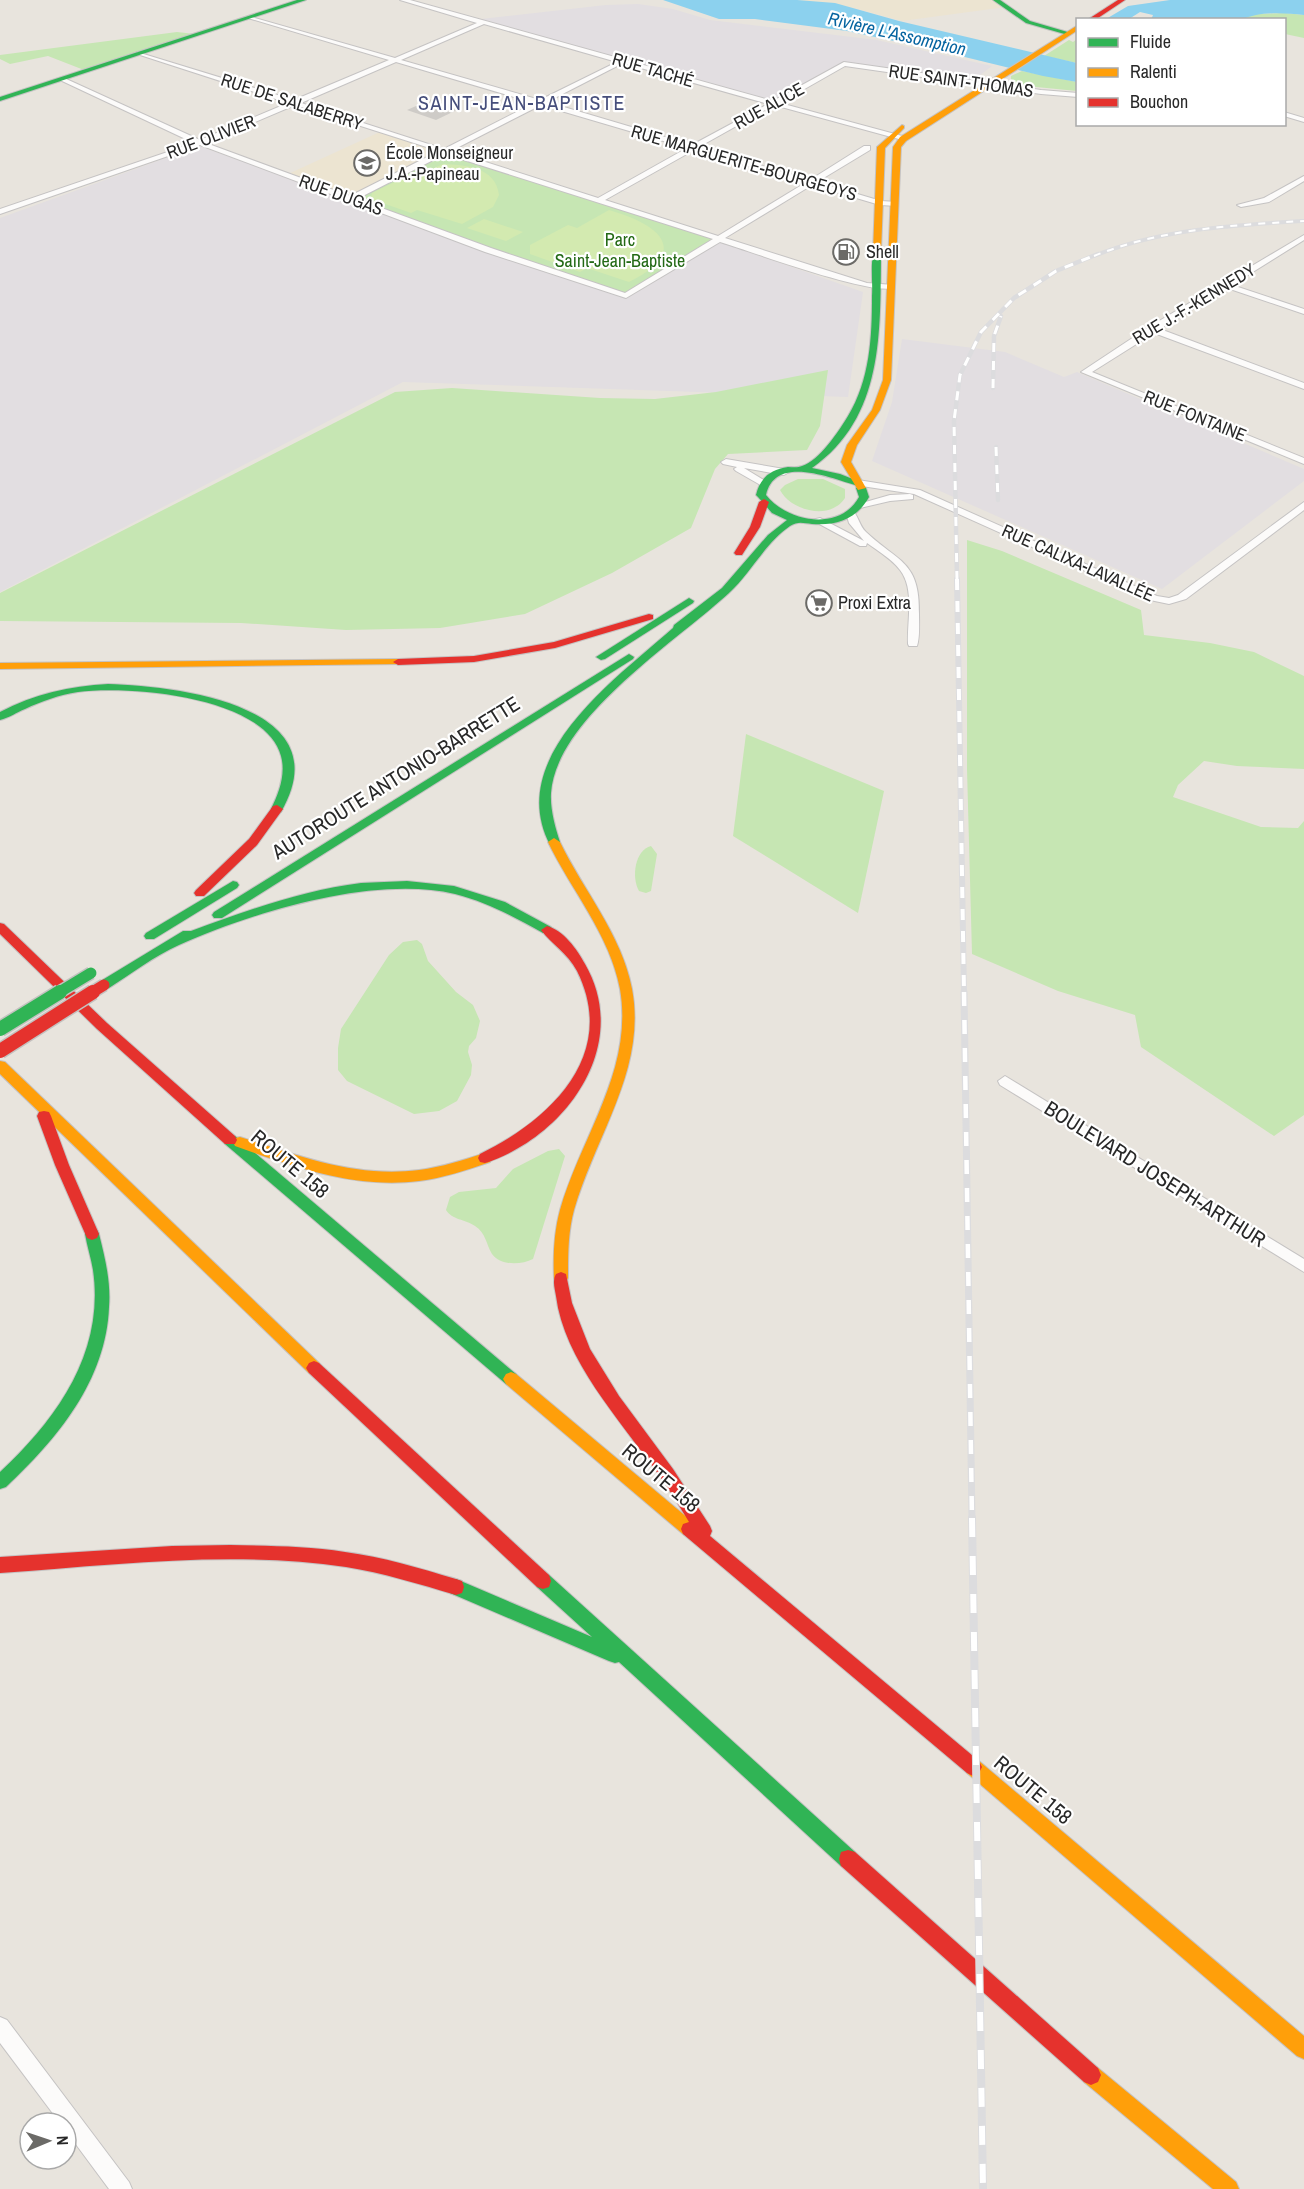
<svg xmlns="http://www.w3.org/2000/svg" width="1304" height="2189" font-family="'Archivo Narrow',sans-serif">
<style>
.industrial{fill:#e2dee1}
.education{fill:#ece4d1}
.green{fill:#c6e6b3}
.pitch{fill:#d3eab0}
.water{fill:#8cd1ee}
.building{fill:#cecbc7}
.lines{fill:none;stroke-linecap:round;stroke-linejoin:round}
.street-casing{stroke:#c5c3c3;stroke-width:2}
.fast-casing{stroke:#c5c3c3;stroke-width:2}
.slow-casing{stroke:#c5c3c3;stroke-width:2}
.jam-casing{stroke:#c5c3c3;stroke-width:2}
.street{fill:#fcfbfa;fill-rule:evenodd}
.fast{fill:#30b455;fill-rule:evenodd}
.slow{fill:#ff9f0a;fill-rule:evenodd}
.jam{fill:#e5322d;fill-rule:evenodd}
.rail-far4-casing{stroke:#dcdcde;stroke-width:4}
.rail-far3-casing{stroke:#dcdcde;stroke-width:4.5}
.rail-far2-casing{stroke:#dcdcde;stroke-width:6}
.rail-far1-casing{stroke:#dcdcde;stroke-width:7}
.rail-casing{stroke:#dcdcde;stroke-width:8}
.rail-far4{stroke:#fff;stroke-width:2;stroke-dasharray:7;stroke-linecap:butt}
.rail-far3{stroke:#fff;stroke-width:3;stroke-dasharray:9;stroke-linecap:butt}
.rail-far2{stroke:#fff;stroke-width:4;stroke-dasharray:11;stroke-linecap:butt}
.rail-far1{stroke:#fff;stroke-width:4.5;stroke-dasharray:14;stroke-linecap:butt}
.rail{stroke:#fff;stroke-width:6;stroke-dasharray:19;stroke-linecap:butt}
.fast-bridge-far1-casing{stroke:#c4c2c0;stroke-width:14;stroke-linecap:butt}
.fast-bridge-casing{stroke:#c4c2c0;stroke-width:17;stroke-linecap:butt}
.jam-bridge-far1-casing{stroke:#c4c2c0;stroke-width:14;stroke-linecap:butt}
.jam-bridge-casing{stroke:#c4c2c0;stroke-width:17;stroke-linecap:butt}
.fast-bridge-far1{stroke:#30b455;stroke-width:11}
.fast-bridge{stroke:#30b455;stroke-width:14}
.jam-bridge-far1{stroke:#e5322d;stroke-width:11}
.jam-bridge{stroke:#e5322d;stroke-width:14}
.labels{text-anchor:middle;stroke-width:4.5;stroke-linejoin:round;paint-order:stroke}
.far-water-label{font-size:18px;font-style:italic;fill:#0564a0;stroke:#fff}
.far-street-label{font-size:18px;fill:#282828;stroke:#fff}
.far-poi-label{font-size:18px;fill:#282828;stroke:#fff;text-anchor:start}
.far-park-label{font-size:18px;fill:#236915;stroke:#fff}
.far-quarter-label{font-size:20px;letter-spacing:1.5px;fill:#464e7b;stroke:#fff}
.street-label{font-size:21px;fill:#282828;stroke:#fff}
</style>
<rect width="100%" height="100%" fill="#e8e4dd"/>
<g class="industrial">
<polygon points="638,4 673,9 710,20 877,40 992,66 971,82 843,63 771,101 481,19 606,5"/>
<polygon points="199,146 627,298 721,242 863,292 848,397 403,382 0,592 0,218"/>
<polygon points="902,339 1005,352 1064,377 1077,372 1304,469 1304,481 1162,589 872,461 892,402"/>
</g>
<g class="education">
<polygon points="797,0 996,0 1006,7 902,21 854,8"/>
<polygon points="382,131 445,151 350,199 286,175"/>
</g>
<g class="green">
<polygon points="1285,13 1304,15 1304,38 1285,34 1284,20 1241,20 1252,14"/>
<polygon points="177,32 195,34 84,70 48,56 10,64 0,59 0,55"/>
<polygon points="1077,39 1077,63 1044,56 1069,40 1073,42"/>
<polygon points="1022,71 1077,82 1077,91 1016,85 1011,81 1011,76"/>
<polygon points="445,151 720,239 626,296 350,199"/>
<polygon points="828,370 820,426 807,450 728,454 715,469 691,528 612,573 525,614 440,628 346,630 241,623 0,621 0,593 395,392 452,388 600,398 655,399 716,392"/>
<path d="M798 479H823L845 489V498C830 521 791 511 780 490L785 485Z"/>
<polygon points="967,540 1002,551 1141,610 1144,635 1210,643 1254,652 1304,676 1304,769 1237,766 1204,761 1178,785 1173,797 1261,827 1298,828 1304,821 1304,1115 1274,1136 1141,1047 1135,1015 1058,991 972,954 967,769"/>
<polygon points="746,734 884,791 858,913 733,836"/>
<path d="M651 846 657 854 651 891 646 893 639 891C631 877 635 850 651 846Z"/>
<polygon points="417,940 422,944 428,961 456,992 473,1005 480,1021 476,1038 469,1046 468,1052 472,1065 471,1075 457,1101 439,1111 414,1114 347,1081 338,1070 338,1048 341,1029 389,955 403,942"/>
<path d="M559 1149 565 1156 533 1259C521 1265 501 1266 492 1254 486 1244 486 1233 475 1226 465 1219 452 1220 446 1210L450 1197 459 1192 496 1188 513 1169 548 1151Z"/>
</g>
<g class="pitch">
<path d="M443 164C465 165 496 167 499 195L493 207 462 224 417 210 411 213 371 199 372 193 407 176 412 178Z"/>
<path d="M609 210C658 224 693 250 629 282L587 268 580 272 530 254V245L568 225 577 228Z"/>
<polygon points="484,219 523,232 506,241 467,228"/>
</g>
<g class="water">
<polygon points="663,0 797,0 835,3 899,21 1077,63 1077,82 1043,76 936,50 847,31 755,19 719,19"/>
<path d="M1170 0H1304V15C1283 13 1260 11 1241 20H1151L1153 15 1140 12 1129 19H1106L1128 6Z"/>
</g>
<polygon class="building" points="432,99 461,108 436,120 407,110"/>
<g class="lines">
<g class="street-casing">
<g id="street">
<path d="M400 0H410L773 101 844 62 1041 90 1078 93V97L1041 94 845 66 780 103 906 137V141L774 105 699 147 810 180 864 146H870V150L817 182 881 201 897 202V206L880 205 812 185 725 238 867 283 894 285 895 287C877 298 747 250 720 242L626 298 485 252 200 145 0 214V209L194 143 60 80V78H64L200 140 288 103 137 54V52L294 100 389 60 248 18V16L395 58 477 23ZM484 24 617 62 540 100 401 60ZM396 62 534 103 444 149 301 103ZM623 63 768 104 692 145 547 102ZM295 105 439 151 350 196 206 143ZM541 105 687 148 598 198 451 151ZM694 150 805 183 718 236 605 200ZM445 154 713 239 625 293 491 248 357 199Z"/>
<polygon points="1284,112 1304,118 1304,122 1284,116"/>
<polygon points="1304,176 1304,181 1269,202 1241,207 1237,205 1264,198"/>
<polygon points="1304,235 1304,240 1232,285 1304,309 1304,314 1227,288 1160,329 1304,383 1304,389 1154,333 1092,372 1304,458 1304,464 1081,372 1149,327"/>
<polygon points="726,459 784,469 789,472 784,475 744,468 767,482 767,486 764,487 736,471 734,469 737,467 723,464 721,462"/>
<polygon points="858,480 920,490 1157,596 1169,598 1178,595 1304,502 1304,510 1186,599 1169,604 1150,600 914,494 855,485 855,481"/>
<polygon points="910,494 913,495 913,499 890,501 860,508 855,505 890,495"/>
<path d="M851 510C858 513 859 526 866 532 899 563 920 561 919 614 919 624 920 637 917 646H909L908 644C907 621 915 589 900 570 892 559 878 551 867 543L866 546H860L812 520 820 518 864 541 849 523 846 513Z"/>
<polygon points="1005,1076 1304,1259 1304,1272 1000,1085 998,1081"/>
<polygon points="0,2017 7,2020 129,2182 132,2189 109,2189 66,2131 66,2123 60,2123 0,2043"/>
</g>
</g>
<g class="fast-casing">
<g id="fast">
<polygon points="297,0 306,0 0,101 0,97"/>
<polygon points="993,0 1000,0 1030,21 1071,33 1068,35 1026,23"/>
<path d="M874 250 881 252C880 330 885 417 812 468L840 474 863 483 858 486C831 478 775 454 766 495 787 522 840 532 859 497L856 488 861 485 866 488 869 497C857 519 836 526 812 524 803 523 798 521 790 526 765 543 751 573 729 593 677 641 556 718 551 793 550 809 555 827 560 842L558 845H550C504 757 617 678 673 628L674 625 722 588 768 535 787 520 772 513 758 497 756 495C760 478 771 469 788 467 792 467 798 468 802 466 819 461 839 431 848 416 870 380 872 337 872 296 873 282 870 264 874 250Z"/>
<polygon points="689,598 694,601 693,603 605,659 601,660 596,657"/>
<polygon points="629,654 634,657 633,659 222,918 214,918 212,915 214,912"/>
<path d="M108 684C176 686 343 705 281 812L277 813 271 809C279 793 286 774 281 756 265 696 128 685 78 692 59 695 42 701 25 709 17 712 9 718 0 720V712C34 694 70 686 108 684Z"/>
<polygon points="233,881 237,882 239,885 237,888 154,939 146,939 144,936 146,933"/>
<path d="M407 881 454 886 505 902 551 927 553 930 551 933H543C514 917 487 902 455 894 374 875 253 912 179 945 154 956 131 974 109 988L104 990 98 985 99 982 183 931H191C246 911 303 890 361 883 376 882 392 882 407 881Z"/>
<polygon points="230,1135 235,1136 516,1374 519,1379 516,1384 511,1386 506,1384 225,1144 223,1140 225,1136"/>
<path d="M92 1228 97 1230 99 1234C105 1258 111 1282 109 1307 106 1381 57 1439 6 1487L0 1489V1472C57 1419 105 1352 93 1270 91 1258 87 1246 85 1234L87 1230Z"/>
<polygon points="543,1573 549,1575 855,1852 857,1859 855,1866 848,1868 841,1866 619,1662 615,1663 609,1661 450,1593 448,1587 450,1581 456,1579 592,1637 537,1587 535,1581 537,1575"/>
</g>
</g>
<g class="slow-casing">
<g id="slow">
<polygon points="1078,25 1078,30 906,141 901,147 891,380 880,410 857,445 851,462 866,488 858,490 841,462 847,445 872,410 883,380 893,147 900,137"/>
<polygon points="902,125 904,126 904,128 885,148 881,252 877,254 873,252 877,147"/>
<polygon points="398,659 402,660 402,664 0,669 0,663"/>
<path d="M554 838 560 842C583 890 622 935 632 989 647 1069 595 1136 574 1210 568 1232 568 1255 568 1278L566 1282 561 1284 556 1282 554 1278C553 1255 554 1232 560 1210 581 1136 634 1070 620 989 610 935 571 890 548 842Z"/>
<polygon points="0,1061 5,1062 319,1363 322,1368 319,1373 314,1375 309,1373 0,1074"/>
<path d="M240 1137C299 1156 355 1178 419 1170 442 1167 463 1160 485 1153L490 1154 492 1158 490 1162C467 1170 443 1178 419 1181 355 1189 294 1167 235 1146L233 1142 235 1138Z"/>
<polygon points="511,1372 516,1374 695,1524 697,1529 695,1534 689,1537 683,1534 506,1384 503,1379 506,1374"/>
<polygon points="973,1758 979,1761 1304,2036 1304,2059 1297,2056 967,1773 964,1767 967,1761"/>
<polygon points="1091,2065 1098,2068 1236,2182 1239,2189 1213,2189 1084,2082 1081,2075 1084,2068"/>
</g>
</g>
<g class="jam-casing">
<g id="jam">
<polygon points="1118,0 1125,0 1095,20 1087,20"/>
<polygon points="764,499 769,502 760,527 742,555 736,555 734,553 750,527 759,502"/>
<polygon points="649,614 653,615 653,619 555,648 474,662 398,665 393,662 398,659 474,656 554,642"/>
<polygon points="277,805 283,809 257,845 204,896 196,896 194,893 196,890 249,839 273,806"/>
<polygon points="0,923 4,924 107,1023 235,1136 237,1140 235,1144 225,1144 97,1029 0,934"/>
<path d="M547 926C563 930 577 949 585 964 632 1045 566 1137 485 1163L480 1162 478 1158 480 1154C550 1120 619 1055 577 971 567 952 552 945 541 930Z"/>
<polygon points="44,1111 49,1112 51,1116 69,1165 99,1234 97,1238 92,1240 87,1238 55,1165 37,1116 39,1112"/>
<path d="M561 1272 566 1274 572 1303 590 1349 619 1396 673 1469 710 1526 712 1531 710 1536 979 1761 982 1767 979 1773 973 1776 967 1773 683 1534 681 1529 683 1524 689 1522C678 1504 668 1487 656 1471 620 1420 564 1360 556 1296 555 1289 552 1281 556 1274Z"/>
<polygon points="314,1361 319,1363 549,1575 551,1581 549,1587 543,1589 537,1587 309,1373 306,1368 309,1363"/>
<path d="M230 1545C268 1546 307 1546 345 1552 383 1557 419 1568 456 1579L462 1581 464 1587 462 1593 456 1595C419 1584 383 1573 346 1567 232 1550 114 1565 0 1573V1557L172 1546Z"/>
<polygon points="848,1850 855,1852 1098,2068 1101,2075 1098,2082 1091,2085 1084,2082 841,1866 839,1859 841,1852"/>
</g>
</g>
<use href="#street" class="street"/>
<use href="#fast" class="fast"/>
<use href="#slow" class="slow"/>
<use href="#jam" class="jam"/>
<g class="rail-far4-casing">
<path id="rail-far4" d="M1094 256C1160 229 1234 225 1304 221"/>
</g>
<g class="rail-far3-casing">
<g id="rail-far3">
<polyline points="993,388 994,336 1001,316"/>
<polyline points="996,447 998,500"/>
<polyline points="957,580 954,421 960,375 981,332 1014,298 1056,271 1098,254"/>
</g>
</g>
<g class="rail-far2-casing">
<polyline id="rail-far2" points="957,579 964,993"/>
</g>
<g class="rail-far1-casing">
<polyline id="rail-far1" points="964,992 972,1520"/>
</g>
<g class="rail-casing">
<polyline id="rail" points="972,1518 983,2189"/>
</g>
<use href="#rail-far4" class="rail-far4"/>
<use href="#rail-far3" class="rail-far3"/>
<use href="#rail-far2" class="rail-far2"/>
<use href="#rail-far1" class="rail-far1"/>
<use href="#rail" class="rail"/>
<g class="fast-bridge-far1-casing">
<polyline id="fast-bridge-far1" points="58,993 91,973"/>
</g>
<g class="fast-bridge-casing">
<polyline id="fast-bridge" points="0,1029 60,992"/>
</g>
<g class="jam-bridge-far1-casing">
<polyline id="jam-bridge-far1" points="91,993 104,985"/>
</g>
<g class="jam-bridge-casing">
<polyline id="jam-bridge" points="0,1051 93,992"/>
</g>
<use href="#fast-bridge-far1" class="fast-bridge-far1"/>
<use href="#fast-bridge" class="fast-bridge"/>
<use href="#jam-bridge-far1" class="jam-bridge-far1"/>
<use href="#jam-bridge" class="jam-bridge"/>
</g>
<defs>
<g id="school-ring" transform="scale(1.35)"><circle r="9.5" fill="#fff" stroke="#6b6a67" stroke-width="1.5"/><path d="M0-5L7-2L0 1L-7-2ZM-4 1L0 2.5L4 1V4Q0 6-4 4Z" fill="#6b6a67"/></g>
<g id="fuel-ring" transform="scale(1.35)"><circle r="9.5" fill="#fff" stroke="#6b6a67" stroke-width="1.5"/><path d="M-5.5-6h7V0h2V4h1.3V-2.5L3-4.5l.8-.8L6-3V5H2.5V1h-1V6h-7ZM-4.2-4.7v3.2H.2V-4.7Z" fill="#6b6a67"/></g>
<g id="supermarket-ring" transform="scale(1.35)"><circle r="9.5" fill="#fff" stroke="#6b6a67" stroke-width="1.5"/><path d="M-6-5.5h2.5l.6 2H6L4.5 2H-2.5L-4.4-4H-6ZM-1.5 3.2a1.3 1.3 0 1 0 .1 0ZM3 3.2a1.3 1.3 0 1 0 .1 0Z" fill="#6b6a67"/></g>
</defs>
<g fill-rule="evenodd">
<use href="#school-ring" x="367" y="163"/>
<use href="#fuel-ring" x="846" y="252"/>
<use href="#supermarket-ring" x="819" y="603"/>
</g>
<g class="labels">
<g class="far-water-label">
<text transform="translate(897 34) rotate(13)" y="6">Rivière L'Assomption</text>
</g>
<g class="far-street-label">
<text transform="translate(653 70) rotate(16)" y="6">RUE TACHÉ</text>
<text transform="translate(961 81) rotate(8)" y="6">RUE SAINT-THOMAS</text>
<text transform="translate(292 102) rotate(18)" y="6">RUE DE SALABERRY</text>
<text transform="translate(769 106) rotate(-29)" y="6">RUE ALICE</text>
<text transform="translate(211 137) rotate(-21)" y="6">RUE OLIVIER</text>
<text transform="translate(744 163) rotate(16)" y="6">RUE MARGUERITE-BOURGEOYS</text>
<text transform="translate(341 195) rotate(20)" y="6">RUE DUGAS</text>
<text transform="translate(1194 304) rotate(-31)" y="6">RUE J.-F.-KENNEDY</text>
<text transform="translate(1195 416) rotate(22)" y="6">RUE FONTAINE</text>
<text transform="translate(1078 563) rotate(24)" y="6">RUE CALIXA-LAVALLÉE</text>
</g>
<g class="far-poi-label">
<text x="386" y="159">École Monseigneur<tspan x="386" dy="21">J.A.-Papineau</tspan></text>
<text x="866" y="258">Shell</text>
<text x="838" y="609">Proxi Extra</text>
</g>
<g class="far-park-label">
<text x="620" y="246">Parc<tspan x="620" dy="21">Saint-Jean-Baptiste</tspan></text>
</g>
<g class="far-quarter-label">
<text x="522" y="110">SAINT-JEAN-BAPTISTE</text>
</g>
<g class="street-label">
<text transform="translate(396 778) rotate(-32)" y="7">AUTOROUTE ANTONIO-BARRETTE</text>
<text transform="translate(290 1164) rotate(40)" y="7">ROUTE 158</text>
<text transform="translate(1155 1174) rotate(32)" y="7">BOULEVARD JOSEPH-ARTHUR</text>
<text transform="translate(661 1478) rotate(40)" y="7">ROUTE 158</text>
<text transform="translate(1033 1790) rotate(40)" y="7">ROUTE 158</text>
</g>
</g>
<rect x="1076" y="18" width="210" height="108" fill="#ffffff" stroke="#a9a9a9" stroke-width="1.5"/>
<rect x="1088" y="38" width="30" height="9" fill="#30b455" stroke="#a9a9a9" stroke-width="1.5"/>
<text x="1130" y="48" font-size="18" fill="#282828">Fluide</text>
<rect x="1088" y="68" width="30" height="9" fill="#ff9f0a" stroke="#a9a9a9" stroke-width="1.5"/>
<text x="1130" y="78" font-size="18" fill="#282828">Ralenti</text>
<rect x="1088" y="98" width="30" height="9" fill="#e5322d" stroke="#a9a9a9" stroke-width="1.5"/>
<text x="1130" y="108" font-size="18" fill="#282828">Bouchon</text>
<g transform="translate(48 2141) rotate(88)"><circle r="28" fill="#ffffff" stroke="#a9a9a9" stroke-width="1.5"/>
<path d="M0-4.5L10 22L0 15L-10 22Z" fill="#6b6a67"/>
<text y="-9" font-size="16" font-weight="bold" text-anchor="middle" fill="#282828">N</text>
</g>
</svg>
